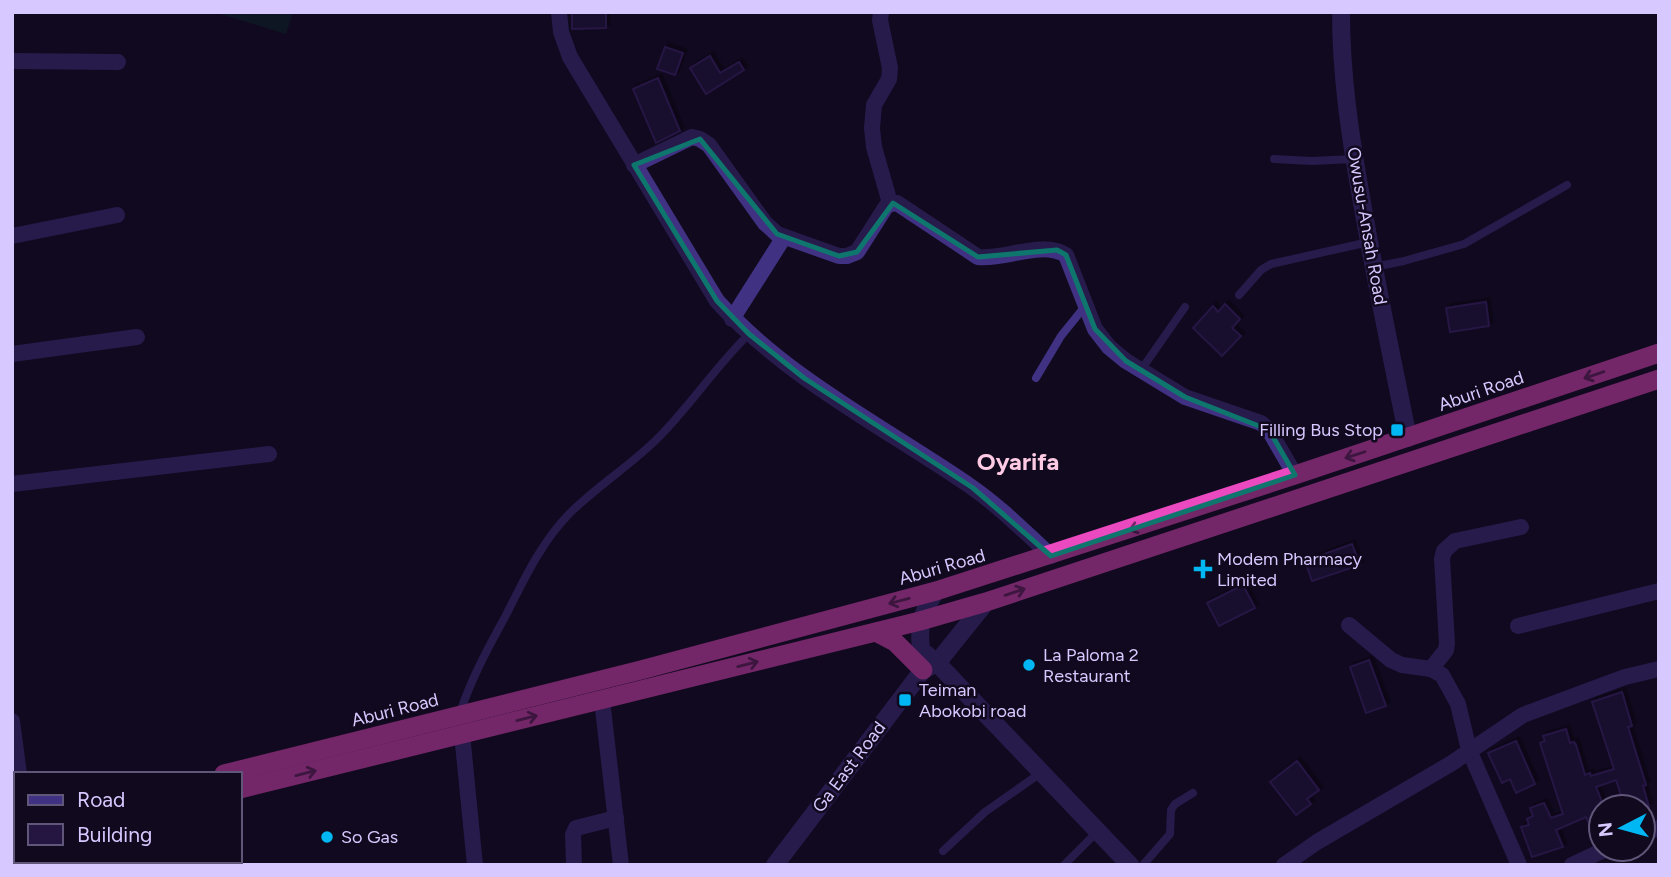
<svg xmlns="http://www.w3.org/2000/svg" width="1671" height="877" font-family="Figtree,sans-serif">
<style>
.green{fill:#0d2629}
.building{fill:#241541;stroke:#3f2570;stroke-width:2;filter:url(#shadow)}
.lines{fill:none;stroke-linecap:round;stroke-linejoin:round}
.service{stroke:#403182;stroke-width:8}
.minor{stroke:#403182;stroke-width:16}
.tertiary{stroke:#403182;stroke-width:18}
.trunk{stroke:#eb49c0;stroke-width:19}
.oneway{stroke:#732667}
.marked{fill:none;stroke:#0f766e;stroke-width:5;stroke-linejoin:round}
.poi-dot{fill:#00b7f3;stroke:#110a1f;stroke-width:2.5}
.labels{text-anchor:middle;stroke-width:5;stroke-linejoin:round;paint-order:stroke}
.street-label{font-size:18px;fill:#d7c8ff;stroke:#110a1f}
.poi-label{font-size:18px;fill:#d7c8ff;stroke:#110a1f;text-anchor:start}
.district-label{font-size:24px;font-weight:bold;fill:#ffcae4;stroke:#110a1f}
</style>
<defs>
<filter id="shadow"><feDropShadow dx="3.5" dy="-3.5" stdDeviation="0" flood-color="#0009"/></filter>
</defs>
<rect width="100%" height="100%" fill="#110a1f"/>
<polygon class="green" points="214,12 293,12 286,34"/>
<g class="building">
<polygon points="572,12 606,12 606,28 572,29"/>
<polygon points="665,47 683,53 675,75 657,69"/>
<polygon points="710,56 720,73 739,62 744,70 706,94 690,68"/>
<polygon points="658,78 680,131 656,143 633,89"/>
<polygon points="1486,302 1489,326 1450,332 1446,308"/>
<polygon points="1225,304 1240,319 1232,328 1241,336 1222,356 1193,328 1213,306 1218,312"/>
<polygon points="1352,544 1360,565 1312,581 1305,561"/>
<polygon points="1243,585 1255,608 1219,626 1207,603"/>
<polygon points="1369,660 1386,706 1366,713 1350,667"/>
<polygon points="1622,692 1632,726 1628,727 1646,785 1643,786 1649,807 1625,807 1616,780 1596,787 1604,807 1601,807 1601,821 1590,826 1586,817 1556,830 1563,847 1532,857 1521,827 1529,825 1527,819 1533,816 1530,808 1544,803 1551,818 1563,814 1540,743 1545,741 1543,736 1566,729 1570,743 1574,742 1576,745 1585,775 1590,773 1591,776 1614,769 1592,702"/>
<polygon points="1516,741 1535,784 1516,793 1510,779 1502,783 1488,753"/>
<polygon points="1297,761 1319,790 1307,799 1311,804 1296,815 1270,782"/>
</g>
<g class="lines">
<g class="service">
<polyline points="1274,159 1312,161 1354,159"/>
<polyline points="1374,267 1404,261 1464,244 1567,185"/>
<polyline points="1239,295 1261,270 1271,264 1369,242"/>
<polyline points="1141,370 1185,307"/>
<polyline points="1036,378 1061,336 1086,305"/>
<path d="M460 713C471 679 488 648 505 617 524 580 540 544 569 514 597 486 630 466 658 438 691 405 716 366 749 334"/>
<polyline points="943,851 985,812 1042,772"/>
<polyline points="1064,865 1098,831"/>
<polyline points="1143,865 1170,834 1171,810 1175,804 1193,793"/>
</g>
<g class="minor">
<path d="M559 12 561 32 570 57 717 301C788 379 884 427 970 486 999 506 1025 532 1051 556"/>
<polyline points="881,12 880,20 890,68 889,79 874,105 872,128 874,147 890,203"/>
<polyline points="12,61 118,62"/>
<path d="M634 165 692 137 700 139 709 145 765 223 777 234 839 256H847L857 252 887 205 897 203 978 257C1006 260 1041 240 1066 255L1095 329 1109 347 1126 361 1185 397 1261 423 1269 430 1295 475"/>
<polyline points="12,236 117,215"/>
<polyline points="732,319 784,237"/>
<polyline points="12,354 137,337"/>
<polyline points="12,484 269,454"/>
<polyline points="1349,625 1391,660 1402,665 1431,669 1442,675 1458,704 1469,750 1519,865"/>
<polyline points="1518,626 1659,591"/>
<polyline points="1431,669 1446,650 1447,643 1442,559 1444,551 1455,541 1521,527"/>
<polyline points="602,700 621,865"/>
<polyline points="12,721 19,774"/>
<polyline points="462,734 475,865"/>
<polyline points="1643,833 1659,828"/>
<polyline points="28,861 28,865"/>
<polyline points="574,865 573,835 576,828 616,818"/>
<polyline points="1284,865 1317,842 1452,763 1523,715 1625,677 1659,669"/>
<polyline points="1572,865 1606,849"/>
</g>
<g class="tertiary">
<path d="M1341 12C1341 75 1350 135 1361 197 1375 278 1392 358 1408 438"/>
<polyline points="921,650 937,663 1130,865"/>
<path d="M922 659C918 630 919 616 936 591"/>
<polyline points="775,865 923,670 937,663 986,602"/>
</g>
<g class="trunk">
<polyline points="876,632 895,642 923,670"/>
<polyline points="224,774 641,670 936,591 1295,475 1659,353"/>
<polyline points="240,789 920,621 986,602 1659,379"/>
<polyline points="12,827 16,826"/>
<polyline points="12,845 16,844"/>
</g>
</g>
<defs><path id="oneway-shaft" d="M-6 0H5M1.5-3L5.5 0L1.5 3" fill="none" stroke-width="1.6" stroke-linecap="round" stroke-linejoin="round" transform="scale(1.75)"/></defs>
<g class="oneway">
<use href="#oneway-shaft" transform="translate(1594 375) rotate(161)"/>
<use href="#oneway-shaft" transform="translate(1355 455) rotate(162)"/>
<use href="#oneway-shaft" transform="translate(1139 527) rotate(162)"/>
<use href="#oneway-shaft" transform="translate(1015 592) rotate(-19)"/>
<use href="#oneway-shaft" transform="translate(899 601) rotate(165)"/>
<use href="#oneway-shaft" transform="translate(748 664) rotate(-14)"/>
<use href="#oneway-shaft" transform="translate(527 718) rotate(-14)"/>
<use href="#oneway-shaft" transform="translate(306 773) rotate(-14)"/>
</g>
<path d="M0 0H1671V877H0ZM700 139 777 234 839 256 857 252 893 203 978 257 1057 250 1066 255 1095 329 1126 361 1185 397 1269 430 1295 475 1051 556 973 488 804 378 749 334 717 301 634 165Z" fill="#110a1f" fill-opacity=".55" fill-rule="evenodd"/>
<path class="marked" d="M700 139 777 234 839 256 857 252 893 203 978 257 1057 250 1066 255 1095 329 1126 361 1185 397 1269 430 1295 475 1051 556 973 488 804 378 749 334 717 301 634 165Z"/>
<g class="poi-dot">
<rect x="1390" y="423" width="14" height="14" rx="3.5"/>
<path d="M1199.5 558.5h7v7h7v7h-7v7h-7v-7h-7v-7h7z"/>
<circle cx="1029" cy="665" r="7"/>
<rect x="898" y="693" width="14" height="14" rx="3.5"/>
<circle cx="327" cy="837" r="7"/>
</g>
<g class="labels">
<g class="street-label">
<text transform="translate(1367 226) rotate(80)" y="6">Owusu-Ansah Road</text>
<text transform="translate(1481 391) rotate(-19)" y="6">Aburi Road</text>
<text transform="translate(942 567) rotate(-16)" y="6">Aburi Road</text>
<text transform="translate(395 710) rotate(-14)" y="6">Aburi Road</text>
<text transform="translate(849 767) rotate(-53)" y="6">Ga East Road</text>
</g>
<g class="poi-label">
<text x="1383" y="436" text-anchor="end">Filling Bus Stop</text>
<text x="1217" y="565">Modem Pharmacy<tspan x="1217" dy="21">Limited</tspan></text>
<text x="1043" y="661">La Paloma 2<tspan x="1043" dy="21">Restaurant</tspan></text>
<text x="919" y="696">Teiman<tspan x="919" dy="21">Abokobi road</tspan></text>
<text x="341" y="843">So Gas</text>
</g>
<g class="district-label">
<text x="1018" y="470">Oyarifa</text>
</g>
</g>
<rect width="1671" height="877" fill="none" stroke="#d7c8ff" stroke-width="28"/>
<rect x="14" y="772" width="228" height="91" fill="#110a1f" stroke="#605679" stroke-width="2"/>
<rect x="28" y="795" width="35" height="10" fill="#403182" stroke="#605679" stroke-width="2"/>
<text x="77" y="807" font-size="21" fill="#d7c8ff">Road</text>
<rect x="28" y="824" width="35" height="21" fill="#241541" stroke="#605679" stroke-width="2"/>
<text x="77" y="842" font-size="21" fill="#d7c8ff">Building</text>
<g transform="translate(1622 828) rotate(264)"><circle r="33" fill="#110a1f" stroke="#605679" stroke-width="2"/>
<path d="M0-5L12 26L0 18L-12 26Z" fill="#00b7f3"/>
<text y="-10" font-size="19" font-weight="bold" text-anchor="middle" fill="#d7c8ff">N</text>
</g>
</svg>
